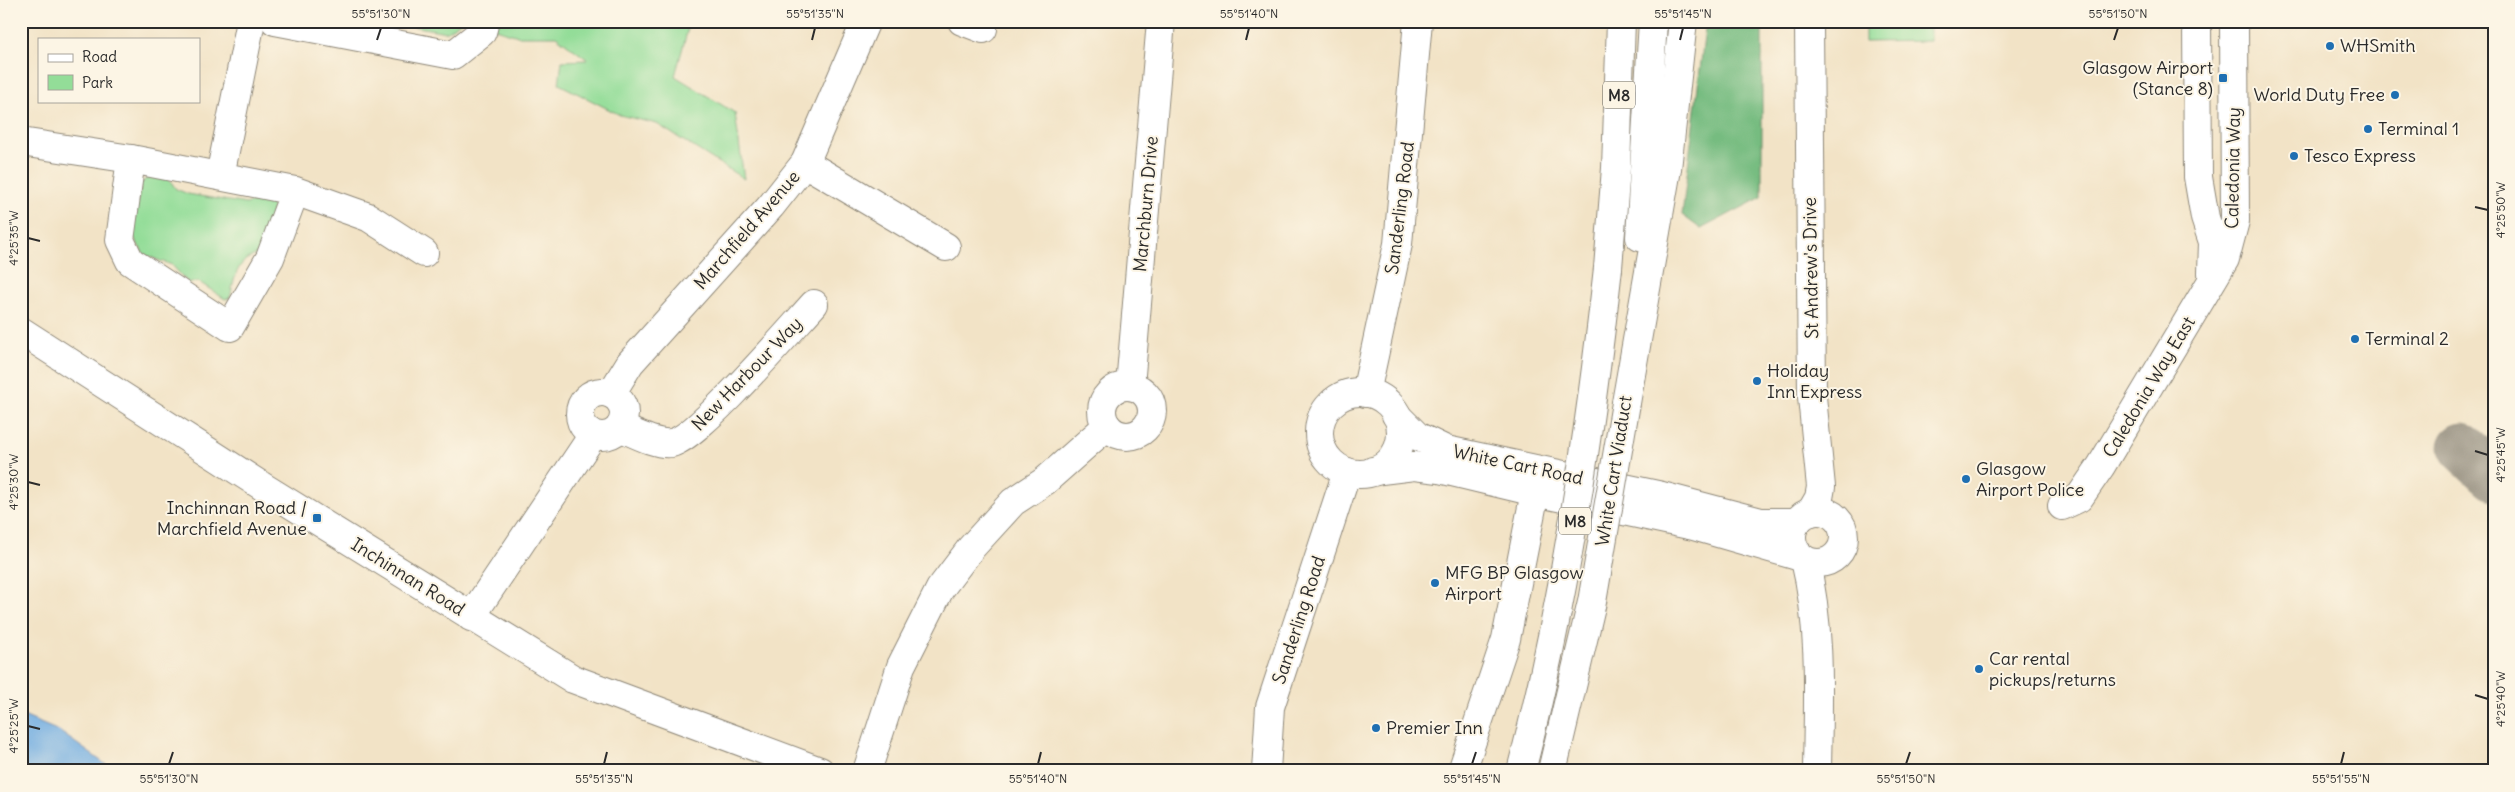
<svg xmlns="http://www.w3.org/2000/svg" width="2515" height="792" font-family="Delius,sans-serif">
<style>
.green{fill:#93dd98;stroke:#5f8462}
.forest{fill:#76bc80;stroke:#507456}
.water{fill:#70ace1;stroke:#4e6c86}
.lines{fill:none;stroke-linecap:round;stroke-linejoin:round}
.taxiway{stroke:#8e8778;stroke-width:49}
.minor-casing{stroke:#8e8778;stroke-width:30}
.highway-casing{stroke:#8e8778;stroke-width:30}
.minor{stroke:#fff;stroke-width:28}
.highway{stroke:#fff;stroke-width:28}
.highway-bridge-casing{stroke:#8e8778;stroke-width:30;stroke-linecap:butt}
.highway-bridge{stroke:#fff;stroke-width:28}
.ticks{fill:none;stroke:#2b2b2b;stroke-width:2}
.poi-dot{fill:#1f6fb2;stroke:#fcf5e5;stroke-width:2}
.labels{text-anchor:middle;stroke-width:4;stroke-linejoin:round;paint-order:stroke}
.shield{fill:#fcf5e5;stroke:#6a6863;stroke-width:1}
.shield-label{font-size:16px;font-weight:bold;fill:#2b2b2b}
.poi-label{font-size:18px;fill:#2b2b2b;stroke:#fcf5e5;text-anchor:start}
.street-label{font-size:18px;fill:#2b2b2b;stroke:#fcf5e5}
.neatline{fill:none;stroke:#2b2b2b;stroke-width:2}
.ticks-label{font-size:12px;text-anchor:middle;fill:#2b2b2b}
</style>
<rect width="100%" height="100%" fill="#fcf5e5"/>
<filter id="ink" filterUnits="userSpaceOnUse"><feTurbulence type="fractalNoise" baseFrequency=".02" numOctaves="2"/><feDisplacementMap in="SourceGraphic" scale="10" xChannelSelector="R" yChannelSelector="G"/><feConvolveMatrix kernelMatrix="1 2 1 2 8 2 1 2 1" color-interpolation-filters="sRGB"/></filter>
<filter id="wash" filterUnits="userSpaceOnUse"><feTurbulence type="fractalNoise" baseFrequency=".0096" numOctaves="4" result="noise"/><feDisplacementMap in="SourceGraphic" scale="20" xChannelSelector="R" yChannelSelector="G"/><feGaussianBlur stdDeviation="1.12" result="paint"/><feColorMatrix in="noise" values="0 0 0 0 0 0 0 0 0 0 0 0 0 0 0 0 0 1.4 0 .05"/><feComposite in="paint" operator="in"/></filter>
<g filter="url(#wash)">
<rect width="100%" height="100%" fill="#f2e3c6"/>
<g class="green">
<polygon points="384,21 462,21 446,32"/>
<polygon points="497,21 690,21 675,76 735,113 744,179 657,124 620,115 559,84 562,61 588,60 556,36 518,36 495,29"/>
<polygon points="1865,21 1874,21 1874,27 1930,27 1930,41 1865,42"/>
<path d="M150 176 169 179 176 189 188 194 246 204 263 199 273 206C271 219 270 236 263 248 259 254 253 256 247 259 235 267 233 285 230 298L225 299 199 282 188 283 172 265 144 255 132 234 141 183Z"/>
</g>
<polygon class="forest" points="1706,21 1762,21 1762,197 1701,229 1682,215"/>
<polygon class="water" points="21,715 59,731 115,771 21,771"/>
<g class="lines">
<polyline class="taxiway" points="2463,447 2494,476"/>
</g>
</g>
<g filter="url(#ink)">
<g class="lines">
<g class="minor-casing">
<g id="minor">
<polyline points="275,21 453,55 482,32 485,21"/>
<polyline points="962,21 983,29"/>
<polyline points="1809,21 1812,397 1821,487 1819,498 1811,512"/>
<polyline points="2197,21 2198,177 2205,218 2213,242 2212,273"/>
<polyline points="21,142 131,159"/>
<polygon points="131,159 295,191 270,258 230,327 130,261 120,240"/>
<polyline points="805,163 946,247"/>
<polyline points="220,176 251,21"/>
<polyline points="295,191 368,217 424,253"/>
<polyline points="21,331 265,488 573,679 820,771"/>
<polyline points="1130,386 1161,21"/>
<circle cx="1127" cy="411" r="25"/>
<circle cx="602" cy="414" r="22"/>
<circle cx="1360" cy="433" r="41"/>
<polyline points="1366,393 1398,244 1418,21"/>
<polyline points="611,394 630,363 771,206 805,163 866,21"/>
<polyline points="1396,415 1417,436 1446,450 1662,496 1761,522 1797,522"/>
<path d="M620 427C634 433 656 445 671 443 697 439 791 329 814 304"/>
<polyline points="1373,471 1414,466 1439,469 1535,492 1694,526 1801,557"/>
<polyline points="2062,506 2079,498 2101,466 2225,259 2235,221 2234,21"/>
<circle cx="1818" cy="537" r="26"/>
<path d="M1805 560C1822 629 1818 700 1817 771"/>
<polyline points="471,617 593,435"/>
<polyline points="867,771 901,666 940,589 971,548 1013,502 1045,481 1107,426"/>
<polyline points="1266,771 1270,707 1347,472"/>
<polyline points="1462,771 1506,639 1535,492"/>
</g>
</g>
<g class="highway-casing">
<g id="highway">
<polyline points="1640,237 1653,21"/>
<polyline points="1608,268 1616,168 1621,21"/>
<polyline points="1626,403 1667,169 1683,21"/>
</g>
</g>
<use href="#minor" class="minor"/>
<use href="#highway" class="highway"/>
<g class="highway-bridge-casing">
<g id="highway-bridge">
<path d="M1521 771C1564 605 1589 438 1608 268"/>
<polyline points="1552,771 1592,602 1626,403"/>
</g>
</g>
<use href="#highway-bridge" class="highway-bridge"/>
</g>
</g>
<path class="ticks" d="M377 40 381 28M812 40 815 28M1246 40 1249 28M1680 40 1683 28M2114 40 2118 28M2475 207 2488 210M28 238 40 241M2475 451 2488 455M28 482 40 485M2475 695 2488 699M28 726 40 729M169 764 173 752M604 764 607 752M1038 764 1041 752M1472 764 1476 752M1906 764 1910 752M2341 764 2344 752"/>
<g class="poi-dot">
<circle cx="2330" cy="46" r="5"/>
<rect x="2218" y="73" width="10" height="10" rx="2.5"/>
<circle cx="2395" cy="95" r="5"/>
<circle cx="2368" cy="129" r="5"/>
<circle cx="2294" cy="156" r="5"/>
<circle cx="2355" cy="339" r="5"/>
<circle cx="1757" cy="381" r="5"/>
<circle cx="1966" cy="479" r="5"/>
<rect x="312" y="513" width="10" height="10" rx="2.5"/>
<circle cx="1435" cy="583" r="5"/>
<circle cx="1979" cy="669" r="5"/>
<circle cx="1376" cy="728" r="5"/>
</g>
<g class="labels">
<g class="shield">
<rect x="1603" y="81.5" width="32" height="27" rx="4"/>
<rect x="1559" y="507.5" width="32" height="27" rx="4"/>
</g>
<g class="shield-label">
<text x="1619" y="101">M8</text>
<text x="1575" y="527">M8</text>
</g>
<g class="poi-label">
<text x="2340" y="52">WHSmith</text>
<text x="2213" y="74" text-anchor="end">Glasgow Airport<tspan x="2213" dy="21">(Stance 8)</tspan></text>
<text x="2385" y="101" text-anchor="end">World Duty Free</text>
<text x="2378" y="135">Terminal 1</text>
<text x="2304" y="162">Tesco Express</text>
<text x="2365" y="345">Terminal 2</text>
<text x="1767" y="377">Holiday<tspan x="1767" dy="21">Inn Express</tspan></text>
<text x="1976" y="475">Glasgow<tspan x="1976" dy="21">Airport Police</tspan></text>
<text x="307" y="514" text-anchor="end">Inchinnan Road /<tspan x="307" dy="21">Marchfield Avenue</tspan></text>
<text x="1445" y="579">MFG BP Glasgow<tspan x="1445" dy="21">Airport</tspan></text>
<text x="1989" y="665">Car rental<tspan x="1989" dy="21">pickups/returns</tspan></text>
<text x="1386" y="734">Premier Inn</text>
</g>
<g class="street-label">
<text transform="translate(2233 168) rotate(-89)" y="6">Caledonia Way</text>
<text transform="translate(1146 204) rotate(-85)" y="6">Marchburn Drive</text>
<text transform="translate(1400 208) rotate(-83)" y="6">Sanderling Road</text>
<text transform="translate(747 230) rotate(-49)" y="6">Marchfield Avenue</text>
<text transform="translate(1811 268) rotate(-91)" y="6">St Andrew's Drive</text>
<text transform="translate(747 374) rotate(-46)" y="6">New Harbour Way</text>
<text transform="translate(2149 387) rotate(-59)" y="6">Caledonia Way East</text>
<text transform="translate(1518 465) rotate(12)" y="6">White Cart Road</text>
<text transform="translate(1614 471) rotate(-81)" y="6">White Cart Viaduct</text>
<text transform="translate(408 577) rotate(32)" y="6">Inchinnan Road</text>
<text transform="translate(1299 620) rotate(-72)" y="6">Sanderling Road</text>
</g>
</g>
<rect width="2515" height="792" fill="none" stroke="#fcf5e5" stroke-width="55"/>
<rect x="38" y="38" width="162" height="65" fill="#fcf5e5" stroke="#a8a49b"/>
<rect x="48" y="54" width="25" height="8" fill="#ffffff" stroke="#a8a49b"/>
<text x="82" y="62" font-size="15" fill="#2b2b2b">Road</text>
<rect x="48" y="75" width="25" height="15" fill="#93dd98" stroke="#a8a49b"/>
<text x="82" y="88" font-size="15" fill="#2b2b2b">Park</text>
<rect x="28" y="28" width="2460" height="736" class="neatline"/>
<g class="ticks-label">
<text x="381" y="18">55°51'30"N</text>
<text x="815" y="18">55°51'35"N</text>
<text x="1249" y="18">55°51'40"N</text>
<text x="1683" y="18">55°51'45"N</text>
<text x="2118" y="18">55°51'50"N</text>
<text transform="translate(2501 210) rotate(-90)" y="4">4°25'50"W</text>
<text transform="translate(14 238) rotate(-90)" y="4">4°25'35"W</text>
<text transform="translate(2501 455) rotate(-90)" y="4">4°25'45"W</text>
<text transform="translate(14 482) rotate(-90)" y="4">4°25'30"W</text>
<text transform="translate(2501 699) rotate(-90)" y="4">4°25'40"W</text>
<text transform="translate(14 726) rotate(-90)" y="4">4°25'25"W</text>
<text x="169" y="783">55°51'30"N</text>
<text x="604" y="783">55°51'35"N</text>
<text x="1038" y="783">55°51'40"N</text>
<text x="1472" y="783">55°51'45"N</text>
<text x="1906" y="783">55°51'50"N</text>
<text x="2341" y="783">55°51'55"N</text>
</g>
</svg>
